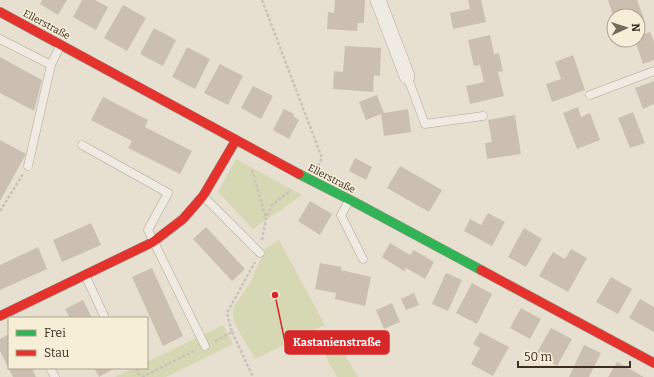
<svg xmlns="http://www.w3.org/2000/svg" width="654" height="377" font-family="Bitter,serif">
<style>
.green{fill:#d6d7b3}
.building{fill:#cbbfb2}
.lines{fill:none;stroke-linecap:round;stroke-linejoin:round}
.lane-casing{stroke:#ada599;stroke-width:9}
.street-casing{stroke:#ada599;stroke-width:16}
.fast-casing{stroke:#9c958a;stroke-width:10}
.jam-casing{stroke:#9c958a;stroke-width:10}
.path{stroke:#c8c2b9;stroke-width:2.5;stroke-dasharray:3 2;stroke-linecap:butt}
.lane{stroke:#efebe3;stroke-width:8}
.street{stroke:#efebe3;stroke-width:15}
.fast{stroke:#30b455;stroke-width:9}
.jam{stroke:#e5322d;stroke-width:9}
.labels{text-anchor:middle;stroke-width:3;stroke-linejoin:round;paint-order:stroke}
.street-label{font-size:10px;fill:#3d2e20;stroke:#f7eed8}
.leader{fill:none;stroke:#d62828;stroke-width:1.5}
.callout-dot{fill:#d62828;stroke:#f7eed8;stroke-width:1.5}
.callout{fill:#d62828;stroke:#d62828;stroke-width:1.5}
.callout-label{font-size:11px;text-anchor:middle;font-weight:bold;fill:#fff}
</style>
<rect width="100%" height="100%" fill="#e7e0d1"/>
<g class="green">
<polygon points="236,159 302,195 253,229 218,192"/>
<polygon points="279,240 325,325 255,359 234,322 233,308 250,283 265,249"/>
<polygon points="223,325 233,344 166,377 115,377 134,368 147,368 147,362"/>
<polygon points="330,330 358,377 337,377 315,337"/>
</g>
<g class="building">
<polygon points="42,0 67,0 58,15 40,4"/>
<polygon points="82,0 95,0 108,7 96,30 73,17"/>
<polygon points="335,0 365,0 364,23 358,23 357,31 327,29 328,12 334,13"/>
<polygon points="468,0 481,0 486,22 453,29 450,13 470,9"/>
<polygon points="608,0 637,0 644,19 638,21 638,16 613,16"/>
<polygon points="123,5 146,18 127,51 104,38"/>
<polygon points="154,28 176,40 163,66 140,54"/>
<polygon points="650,32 654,42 654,60 643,64 635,40 638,40 638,36"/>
<polygon points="490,35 494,54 499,53 503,71 498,72 504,96 470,104 466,86 484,82 480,65 474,66 468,40"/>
<polygon points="345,46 381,48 380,76 374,75 373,92 333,89 334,71 343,72"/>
<polygon points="187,47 210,59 195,89 172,77"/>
<polygon points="573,55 585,90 552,102 546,84 561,79 555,62"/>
<polygon points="0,57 42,80 34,111 0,93"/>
<polygon points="220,64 243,76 228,105 204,93"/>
<polygon points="654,81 654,104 643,109 635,88"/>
<polygon points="253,86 273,96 261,119 241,108"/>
<polygon points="377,95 384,113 408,109 411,132 384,136 381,114 366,120 359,102"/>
<polygon points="103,97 148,120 145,127 192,151 180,174 128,148 132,141 91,120"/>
<polygon points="578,107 581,117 590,113 600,140 577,149 563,113"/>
<polygon points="284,109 294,114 293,116 299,120 289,139 273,130"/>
<polygon points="633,112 645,143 630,148 618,118"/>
<polygon points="515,115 521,154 487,159 485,143 492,142 488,120"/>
<polygon points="0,140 26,154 0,201"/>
<polygon points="355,158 372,167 366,180 349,171"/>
<polygon points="400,166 442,190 429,212 387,188"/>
<polygon points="310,201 332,214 320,235 298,221"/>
<polygon points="488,213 505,222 492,246 464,231 470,219 481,225"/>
<polygon points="91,223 101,245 62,262 53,240"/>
<polygon points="206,227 245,269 232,281 193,239"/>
<polygon points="524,228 542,239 526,267 508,257"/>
<polygon points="390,243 410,255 414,250 434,262 425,279 406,268 404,271 382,257"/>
<polygon points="38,247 47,269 0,290 0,265"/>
<polygon points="571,249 587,258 568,292 539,276 553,252 565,259"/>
<polygon points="320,263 342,267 341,270 371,277 365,306 335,299 336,293 315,289"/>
<polygon points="152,268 183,336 163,346 132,277"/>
<polygon points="446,273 462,280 448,311 432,304"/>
<polygon points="611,277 632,289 618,314 596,302"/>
<polygon points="472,283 492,294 477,324 456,313"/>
<polygon points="414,293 419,305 406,310 401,299"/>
<polygon points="640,299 654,307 654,332 629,318"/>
<polygon points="83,300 92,318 70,318 65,309"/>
<polygon points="392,303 400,322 384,329 376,310"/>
<polygon points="521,308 541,319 530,339 510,328"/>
<polygon points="551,328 572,339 557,366 536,354"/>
<polygon points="480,332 509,347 493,376 471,364 480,348 473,344"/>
<polygon points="9,334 9,368 32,368 36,377 13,377 0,351 0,339"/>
<polygon points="584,345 601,353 589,377 569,377"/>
<polygon points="617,362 644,377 608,377"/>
<polygon points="94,368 115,368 99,377"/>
</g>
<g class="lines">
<g class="lane-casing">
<g id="lane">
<polyline points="0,39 51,65 60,46"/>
<polyline points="407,76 425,124 483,116"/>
<polyline points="590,95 654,71"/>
<polyline points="82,145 168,193 148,230 205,346"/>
<polyline points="28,166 51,65"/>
<polyline points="204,197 260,253"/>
<polyline points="349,201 341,215 363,259"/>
<polyline points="85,275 105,318"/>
<polyline points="50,368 55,377"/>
</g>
</g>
<g class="street-casing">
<polyline id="street" points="378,0 407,76"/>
</g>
<g class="fast-casing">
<polyline id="fast" points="299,174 358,204 481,270"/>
</g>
<g class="jam-casing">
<g id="jam">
<polyline points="0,12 299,174"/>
<polyline points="481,270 654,363"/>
<polyline points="0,316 153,242 183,219 203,196 236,140"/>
</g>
</g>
<g class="path">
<polyline points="262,0 322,158 318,166"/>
<polyline points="252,170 266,218"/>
<polyline points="0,211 23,174"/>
<polyline points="262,240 266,218 272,205 291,190"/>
<polyline points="232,332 253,377"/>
<polyline points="215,341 232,332 227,313 255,262"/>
<polyline points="136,368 140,377"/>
<polyline points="142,377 196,350"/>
</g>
<use href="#lane" class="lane"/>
<use href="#street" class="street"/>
<use href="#fast" class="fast"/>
<use href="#jam" class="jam"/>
</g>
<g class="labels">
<g class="street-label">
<text transform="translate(47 24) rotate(28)" y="4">Ellerstraße</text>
<text transform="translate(332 178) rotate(27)" y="4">Ellerstraße</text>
</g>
</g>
<path class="leader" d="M275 295L285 342"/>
<circle class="callout-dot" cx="275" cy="295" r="4"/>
<rect class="callout" x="285" y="331" width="104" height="23" rx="4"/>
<g class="callout-label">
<text x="337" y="346">Kastanienstraße</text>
</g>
<rect x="8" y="317" width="140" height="52" fill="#f7eed8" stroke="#ada18e"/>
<rect x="16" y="330" width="20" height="6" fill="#30b455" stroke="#ada18e"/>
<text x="44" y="337" font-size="12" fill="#3d2e20">Frei</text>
<rect x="16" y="350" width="20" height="6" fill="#e5322d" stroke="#ada18e"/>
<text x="44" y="357" font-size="12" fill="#3d2e20">Stau</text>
<g transform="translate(626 28) rotate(87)"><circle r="19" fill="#f7eed8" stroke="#ada18e"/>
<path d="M0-3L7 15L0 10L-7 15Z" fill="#786c5e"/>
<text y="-6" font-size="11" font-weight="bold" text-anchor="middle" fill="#3d2e20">N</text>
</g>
<path d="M518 361v6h112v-6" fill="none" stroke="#3d2e20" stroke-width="2"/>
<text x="524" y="361" font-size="12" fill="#3d2e20" stroke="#f7eed8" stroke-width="3" paint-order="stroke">50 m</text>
</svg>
